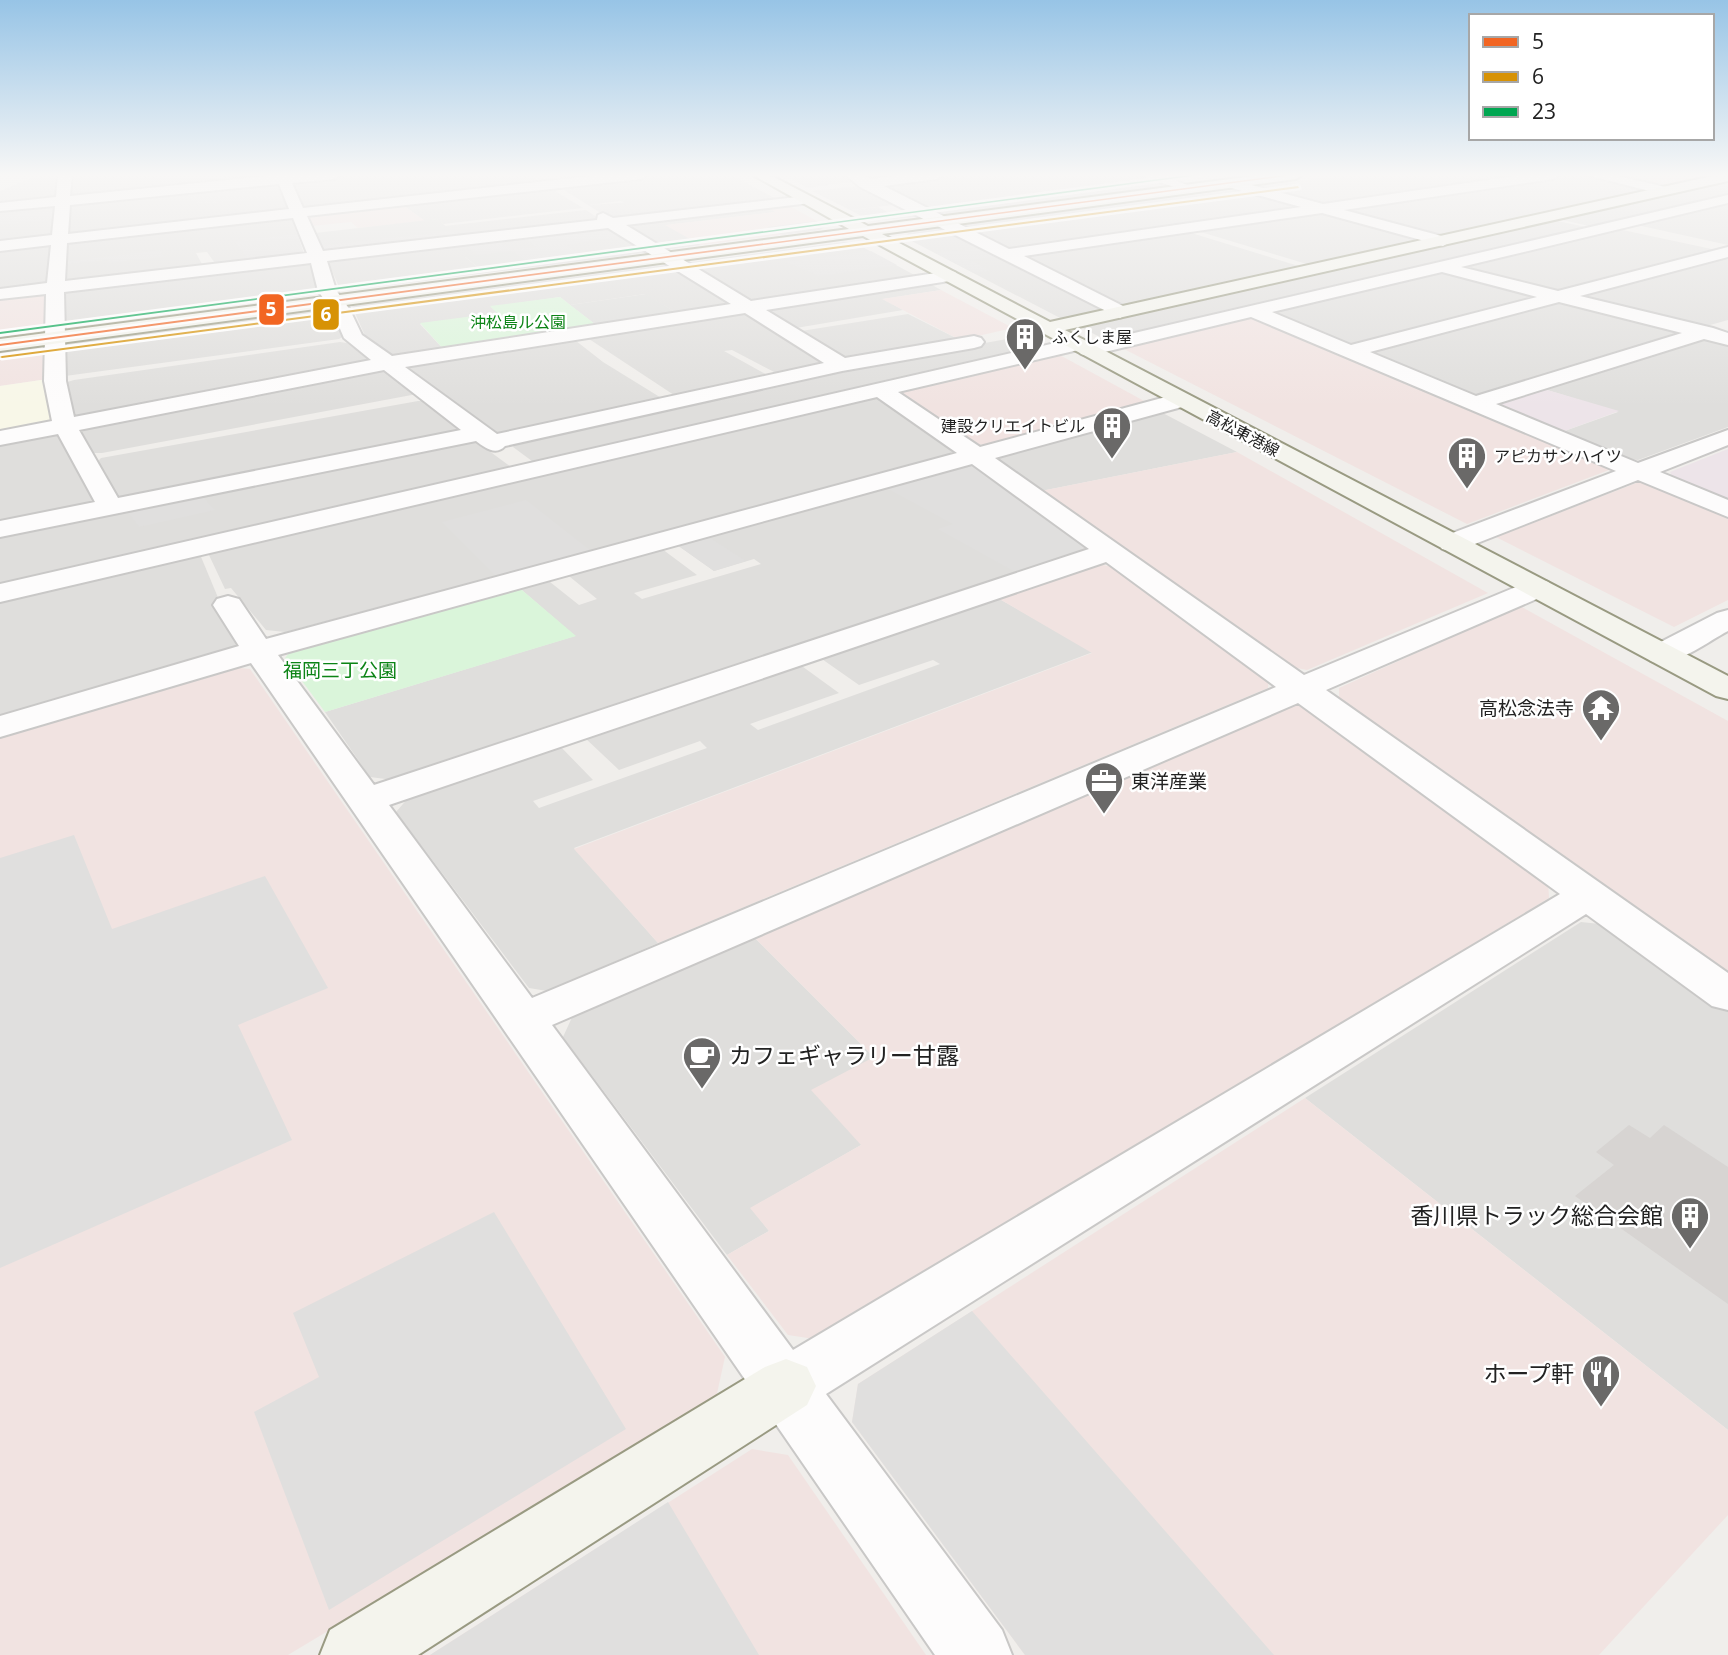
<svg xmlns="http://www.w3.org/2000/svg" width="1728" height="1655" font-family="'Open Sans','Noto Sans JP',sans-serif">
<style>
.residential{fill:#dfdedc}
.commercial{fill:#f1e3e1}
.industrial{fill:#ede4e9}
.education{fill:#f8f7e8}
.religious{fill:#dededc}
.park{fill:#daf5da}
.parking{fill:#e0dfde}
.building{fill:#d7d4d2}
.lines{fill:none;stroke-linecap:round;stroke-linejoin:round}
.street-casing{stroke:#c9c8c7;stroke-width:4}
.secondary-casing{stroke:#999a82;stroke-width:4}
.street{fill:#fdfcfc;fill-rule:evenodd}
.secondary{fill:#f4f4ed;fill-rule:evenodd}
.bus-1-casing{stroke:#fff;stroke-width:5}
.bus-2-casing{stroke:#fff;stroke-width:5}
.bus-3-casing{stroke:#fff;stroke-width:5}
.bus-1{fill:#f26522;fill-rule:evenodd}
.bus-2{fill:#d79205;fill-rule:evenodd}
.bus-3{fill:#00a651;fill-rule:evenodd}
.labels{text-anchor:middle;stroke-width:5;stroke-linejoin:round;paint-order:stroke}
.far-park-label{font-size:16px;fill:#0c8416;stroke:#fff}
.far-poi-label{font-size:16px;fill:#222;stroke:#fff;text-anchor:start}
.far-street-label{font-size:16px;fill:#222;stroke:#fff}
.park-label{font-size:19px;fill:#0c8416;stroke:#fff}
.poi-label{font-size:19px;fill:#222;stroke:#fff;text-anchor:end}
.near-poi-label{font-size:23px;fill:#222;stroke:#fff;text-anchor:end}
.line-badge{stroke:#fff;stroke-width:2.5}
.badge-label{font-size:19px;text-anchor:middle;font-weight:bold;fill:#fff}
</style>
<rect width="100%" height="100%" fill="#f0eeeb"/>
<g class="residential">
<polygon points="59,175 54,199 0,205 0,191 36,176"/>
<polygon points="75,175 274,175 70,197"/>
<polygon points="347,175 529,175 542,184 304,209 292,182"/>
<polygon points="656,175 732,175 778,200 610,219 588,205 680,199 636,178"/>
<polygon points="783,175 844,175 855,181 808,188"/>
<polygon points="950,175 1138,175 1170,185 939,215 878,185"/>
<polygon points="1343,175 1537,175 1329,206 1253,187"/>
<polygon points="1566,175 1585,175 1648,191 1445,235 1432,235 1339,211 1340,208"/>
<polygon points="1728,180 1728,197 1598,228 1558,219"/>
<polygon points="279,183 289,211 67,235 68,203"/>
<polygon points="858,186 866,187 901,204 850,210 812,191"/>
<polygon points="550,188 583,208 443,224 437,219 425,221 400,203"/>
<polygon points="1242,189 1307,207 1007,250 959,225"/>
<polygon points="1728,203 1728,245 1637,225"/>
<polygon points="58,204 56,237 0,244 0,208"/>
<polygon points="764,206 777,212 667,225 701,245 663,250 620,224"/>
<polygon points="586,210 601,220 460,238 445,226"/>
<polygon points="1320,211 1424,240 1310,265 1194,230"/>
<polygon points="291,217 304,254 217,266 207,252 196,253 204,268 62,282 66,242"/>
<polygon points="1552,220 1591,228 1108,341 1080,327"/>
<polygon points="602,225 651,252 535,267 513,251 477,255 465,257 485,273 341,291 327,260"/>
<polygon points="946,228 1104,307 1102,311 1064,320 904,237 909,233"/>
<polygon points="1618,229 1721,251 1561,292 1465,270 1462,267"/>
<polygon points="1185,231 1302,267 1122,307 1021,258 1026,254"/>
<polygon points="843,242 855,243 920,278 747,302 684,263"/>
<polygon points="52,243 50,284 0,291 0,248"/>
<polygon points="1728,256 1728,320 1703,327 1582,299 1579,296"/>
<polygon points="308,262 321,294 62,327 62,290"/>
<polygon points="672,264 737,305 680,315 645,294 570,305 560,297 491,307 498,313 420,324 446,352 394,358 366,338 352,306"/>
<polygon points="1441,272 1540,297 1360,345 1345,343 1272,314 1272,310"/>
<polygon points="925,281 941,290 883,299 903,310 790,329 761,306"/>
<polygon points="1557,301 1678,330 1683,333 1481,395 1467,394 1371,355 1371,351"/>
<polygon points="331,309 344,336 339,339 65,376 64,344"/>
<polygon points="740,310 829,362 826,365 780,375 732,350 724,351 771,377 677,397 583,335"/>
<polygon points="908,314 960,340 850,359 838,358 795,332"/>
<polygon points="1024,336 1044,347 536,464 513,447 518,440 874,363"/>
<polygon points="571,337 603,362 663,399 508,433 494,432 403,366"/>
<polygon points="1703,338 1728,342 1728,427 1638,460 1620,458 1559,433 1618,412 1544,389"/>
<polygon points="340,342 347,343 371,361 70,418 64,383 74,380"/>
<polygon points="382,368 417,394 102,453 91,453 74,429"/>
<polygon points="877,396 952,451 951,456 285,632 266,630 231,588 225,589 208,553"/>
<polygon points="418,401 425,401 461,428 455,433 125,499 117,498 97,462 101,458"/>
<polygon points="1159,411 1237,452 1041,491 997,460 1000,454"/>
<polygon points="63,430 100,501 0,524 0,441"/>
<polygon points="458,441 477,442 511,467 508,470 0,587 0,533"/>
<polygon points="973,465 1083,553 393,780 370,777 325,712 575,636 516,585 545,578 579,605 597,599 564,572 658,546 697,575 634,593 642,599 761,564 754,559 714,571 673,542"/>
<polygon points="199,552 239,648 0,718 0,598"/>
<polygon points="996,597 1093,652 574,848 658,943 547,991 529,988 396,812 409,797 559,745 593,780 533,801 539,808 707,748 700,741 619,770 584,737 799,664 839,693 750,724 758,730 940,664 933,660 859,685 819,657"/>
<polygon points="1581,922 1609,925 1728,1012 1728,1430 1305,1098"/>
<polygon points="753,936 874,1057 861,1145 751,1208 769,1231 727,1255 563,1037 574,1013"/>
</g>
<g class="commercial">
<polygon points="1602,175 1717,175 1664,187"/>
<polygon points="400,203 425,221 358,228 351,222 312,226 307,215"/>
<polygon points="784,203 826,226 820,230 701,245 665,225 775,212 764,206"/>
<polygon points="941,290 1013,328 960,340 882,299"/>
<polygon points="49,292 47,329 0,335 0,296"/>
<polygon points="1247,317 1261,318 1606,464 1609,470 1467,524 1120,347"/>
<polygon points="45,349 48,379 0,386 0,355"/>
<polygon points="1056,353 1146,402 985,445 971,443 897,392"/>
<polygon points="1237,452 1488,593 1307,670 1292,667 1041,491"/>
<polygon points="1639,482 1652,483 1728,515 1728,600 1674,627 1496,537"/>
<polygon points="1096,564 1115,567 1269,677 1268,688 658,943 574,849 1092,653 996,597"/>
<polygon points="1520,606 1728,721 1728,974 1339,701 1339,688"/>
<polygon points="230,667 250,669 725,1357 716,1398 288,1655 0,1655 0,734"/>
<polygon points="1283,703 1309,708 1548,880 1549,898 1164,1132 814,1339 788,1335 727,1255 769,1231 750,1208 861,1145 811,1090 874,1057 753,936"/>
<polygon points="1305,1098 1728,1430 1728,1515 1599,1655 1025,1655 852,1422 858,1384"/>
<polygon points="752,1449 788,1455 926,1655 430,1655"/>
</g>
<g class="industrial">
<polygon points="1544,389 1619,411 1559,433 1499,408 1498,403"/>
<polygon points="1728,449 1728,502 1673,479 1670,472"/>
</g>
<polygon class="education" points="48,379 53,424 0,435 0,386"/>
<g class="religious">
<polygon points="636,178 681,199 629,205 621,201 588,205 559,187"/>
<polygon points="437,219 460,238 321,252 315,233"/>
<polygon points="513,250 535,267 485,273 464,256"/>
<polygon points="646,294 680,315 600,328 570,305"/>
</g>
<g class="park">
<polygon points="560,297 600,328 446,352 420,323 497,313 490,306"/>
<polygon points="516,585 576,636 325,712 285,658 295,646"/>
</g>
<g class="parking">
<polygon points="161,175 218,175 219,185 162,190"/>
<polygon points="329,177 342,190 298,194 292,182"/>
<polygon points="279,183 284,196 196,205 187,191"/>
<polygon points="878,207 893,215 917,213 924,216 871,221 850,210"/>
<polygon points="57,210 56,219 0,225 0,216"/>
<polygon points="816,221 826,226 820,230 783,235 767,227"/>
<polygon points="602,225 626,236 565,245 583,256 623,251 629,255 535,267 513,251 477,255 461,242 495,238 513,250 537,247 520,235"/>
<polygon points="451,231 460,238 321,252 319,246"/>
<polygon points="297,234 304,254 251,262 235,241"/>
<polygon points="985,248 998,256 970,260 991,271 974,273 936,253"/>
<polygon points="161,250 163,257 109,263 108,260 64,264 64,262"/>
<polygon points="871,251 897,265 819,276 787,262"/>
<polygon points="958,464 973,465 1085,545 1083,553 1019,574 938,529 953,524 881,485"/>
<polygon points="199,492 215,510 139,527 124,507"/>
<polygon points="526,500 591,551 496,576 442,522"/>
<polygon points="704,534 746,561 714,571 673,542"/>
<polygon points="74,835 112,929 265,876 328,988 238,1025 292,1140 0,1268 0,858"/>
<polygon points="494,1212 626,1429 329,1610 254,1412 319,1377 293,1313"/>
<polygon points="972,1311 1274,1655 1025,1655 852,1422 858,1384"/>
<polygon points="668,1502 759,1655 430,1655 477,1625"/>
</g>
<polygon class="building" points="1629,1125 1650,1138 1664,1125 1728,1167 1728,1304 1575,1196 1614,1165 1596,1152"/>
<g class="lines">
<g class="street-casing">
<g id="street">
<path d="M58 175H72L70 196 275 175H340L334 179 292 183 303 208 600 175H647L641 179 307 216 323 251 597 220 598 215 603 213 613 218 805 196 810 197 812 200 810 203 626 225 751 301 949 271 955 272 958 276 955 280 949 281 766 310 845 358 974 336 981 338 984 342 981 346 974 348 842 371 505 446C496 456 485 448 476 441L0 537V521L95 502 58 434 0 445V431L52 421 44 381 46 294 0 299V289L47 283 51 245 0 251V241L52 235 55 206 0 211V203L56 197ZM279 184 289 209 68 234 70 205ZM293 218 307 253 65 281 67 243ZM608 228 731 304 392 356 362 335 350 310 336 290 327 261ZM311 263 318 291 332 310 344 338 371 360 74 417 66 381 64 292ZM745 313 824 363 497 434 405 367ZM384 370 461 430 118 498 79 430Z"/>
<polygon points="846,175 863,175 871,179 901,175 943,175 937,179 884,186 1009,249 1301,207 1228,187 1226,184 1233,180 1323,204 1522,175 1559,175 1553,179 1344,210 1449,238 1451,241 1443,246 1322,213 1024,256 1127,308 1129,312 1120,318 860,187"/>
<polygon points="1140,175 1161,175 1198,189 1191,193"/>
<polygon points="1587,175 1613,175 1670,188 1672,191 1665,195"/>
<path d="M1728 195V203L1461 267 1558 291 1728 247V257L1580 296 1713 328 1728 333V345L1704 339 1496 404 1638 463 1728 430V445L1660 472 1728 500V517L1638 480 1462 549 1452 551 1442 549 1438 543 1442 537 1616 471 1251 317 1088 356 1081 354 1078 350 898 392 980 447 1173 395H1189L1192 400 1189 405 995 458 1304 675 1528 582 1538 579 1548 582 1553 588 1548 594 1326 690 1728 973V1010L1712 1006 1586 914 826 1394 1002 1630 1012 1655H935L251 663 0 737V716L239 646 213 605 217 599 228 596 239 599 266 639 957 453 877 397 0 602V584L1077 338 1084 340 1087 344ZM1442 272 1537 297 1351 345 1272 312ZM1559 302 1682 333 1476 396 1370 352ZM972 464 1089 549 374 785 278 655ZM1106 562 1276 687 532 998 389 805ZM1298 703 1560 894 793 1350 552 1025Z"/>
<path d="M1728 610V631C1705 643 1677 667 1651 661L1646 654 1651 647 1717 613Z"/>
</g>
</g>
<g class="secondary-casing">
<g id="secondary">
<polygon points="753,175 770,175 868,226 1261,175 1302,175 1296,179 882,234 1050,322 1717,175 1728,175 1728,181 1065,330 1728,676 1728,699 1716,696 863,236 0,351 0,339 849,229"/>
<polygon points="786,1359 807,1367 816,1386 807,1405 418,1655 320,1655 330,1630 765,1367"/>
</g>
</g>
<use href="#street" class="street"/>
<use href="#secondary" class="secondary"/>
<g class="bus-1-casing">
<polygon id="bus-1" points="1283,175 1294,175 0,346 0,344"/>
</g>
<g class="bus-2-casing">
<polygon id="bus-2" points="1298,186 1299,188 2,358 0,357 2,356"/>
</g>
<g class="bus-3-casing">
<polygon id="bus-3" points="1189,175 1200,175 0,334 0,332"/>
</g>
<use href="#bus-1" class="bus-1"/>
<use href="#bus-2" class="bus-2"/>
<use href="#bus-3" class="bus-3"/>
</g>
<linearGradient id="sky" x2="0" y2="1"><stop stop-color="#97c4e6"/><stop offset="0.43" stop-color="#f8f7f6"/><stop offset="1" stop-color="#f8f7f6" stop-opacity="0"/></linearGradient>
<rect width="1728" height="407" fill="url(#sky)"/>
<defs>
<g id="building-pin" transform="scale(2.0125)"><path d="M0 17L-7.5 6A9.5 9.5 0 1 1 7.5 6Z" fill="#6a6968" stroke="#fff"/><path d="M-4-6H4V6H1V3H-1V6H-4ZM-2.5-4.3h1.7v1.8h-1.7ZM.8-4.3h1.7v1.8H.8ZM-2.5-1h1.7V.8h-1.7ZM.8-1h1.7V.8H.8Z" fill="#fff"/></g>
<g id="temple-pin" transform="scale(2.0125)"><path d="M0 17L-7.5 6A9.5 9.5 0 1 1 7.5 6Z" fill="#6a6968" stroke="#fff"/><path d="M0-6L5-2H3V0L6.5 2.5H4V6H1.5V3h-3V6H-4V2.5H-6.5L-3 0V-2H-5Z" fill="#fff"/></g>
<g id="office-pin" transform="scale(2.0125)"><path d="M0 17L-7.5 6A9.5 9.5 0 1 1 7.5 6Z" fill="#6a6968" stroke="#fff"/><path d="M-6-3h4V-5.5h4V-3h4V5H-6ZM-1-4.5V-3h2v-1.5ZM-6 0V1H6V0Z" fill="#fff"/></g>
<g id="cafe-pin" transform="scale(2.0125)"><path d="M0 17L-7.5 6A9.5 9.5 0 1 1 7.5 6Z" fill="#6a6968" stroke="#fff"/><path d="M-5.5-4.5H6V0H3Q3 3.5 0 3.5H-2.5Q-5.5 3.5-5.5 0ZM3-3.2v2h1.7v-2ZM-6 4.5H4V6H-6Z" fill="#fff"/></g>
<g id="restaurant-pin" transform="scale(2.0125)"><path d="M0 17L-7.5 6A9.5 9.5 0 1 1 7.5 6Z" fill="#6a6968" stroke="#fff"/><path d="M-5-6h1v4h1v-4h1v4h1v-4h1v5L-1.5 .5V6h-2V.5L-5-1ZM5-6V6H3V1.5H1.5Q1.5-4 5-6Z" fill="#fff"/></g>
</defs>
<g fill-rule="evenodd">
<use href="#building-pin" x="1025" y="337"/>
<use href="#building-pin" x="1112" y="426"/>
<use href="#building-pin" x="1467" y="456"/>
<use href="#temple-pin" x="1601" y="708"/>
<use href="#office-pin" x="1104" y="781"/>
<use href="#cafe-pin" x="702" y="1056"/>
<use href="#building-pin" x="1690" y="1216"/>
<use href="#restaurant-pin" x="1601" y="1374"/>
</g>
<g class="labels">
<g class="far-park-label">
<text x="518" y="328">沖松島ル公園</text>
</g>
<g class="far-poi-label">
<text x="1052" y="343">ふくしま屋</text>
<text x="1085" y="432" text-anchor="end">建設クリエイトビル</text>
<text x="1494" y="462">アピカサンハイツ</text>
</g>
<g class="far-street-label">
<text transform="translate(1243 433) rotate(28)" y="6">高松東港線</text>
</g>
<g class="park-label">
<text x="340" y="677">福岡三丁公園</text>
</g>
<g class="poi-label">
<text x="1574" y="715">高松念法寺</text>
<text x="1131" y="788" text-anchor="start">東洋産業</text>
</g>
<g class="near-poi-label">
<text x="729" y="1064" text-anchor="start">カフェギャラリー甘露</text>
<text x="1663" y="1224">香川県トラック総合会館</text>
<text x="1574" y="1382">ホープ軒</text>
</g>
</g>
<g class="line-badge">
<rect x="258" y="293" width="27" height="33" rx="7" fill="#f26522"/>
<rect x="312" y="298" width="28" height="33" rx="7" fill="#d79205"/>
</g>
<g class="badge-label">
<text x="271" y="316">5</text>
<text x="326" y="321">6</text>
</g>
<rect x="1469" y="14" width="245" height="126" fill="#ffffff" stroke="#a7a7a7" stroke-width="2"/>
<rect x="1483" y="37" width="35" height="10" fill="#f26522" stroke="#a7a7a7" stroke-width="2"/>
<text x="1532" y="49" font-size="21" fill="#222222">5</text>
<rect x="1483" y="72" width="35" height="10" fill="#d79205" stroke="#a7a7a7" stroke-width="2"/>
<text x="1532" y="84" font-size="21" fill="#222222">6</text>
<rect x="1483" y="107" width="35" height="10" fill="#00a651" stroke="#a7a7a7" stroke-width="2"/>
<text x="1532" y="119" font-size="21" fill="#222222">23</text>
</svg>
